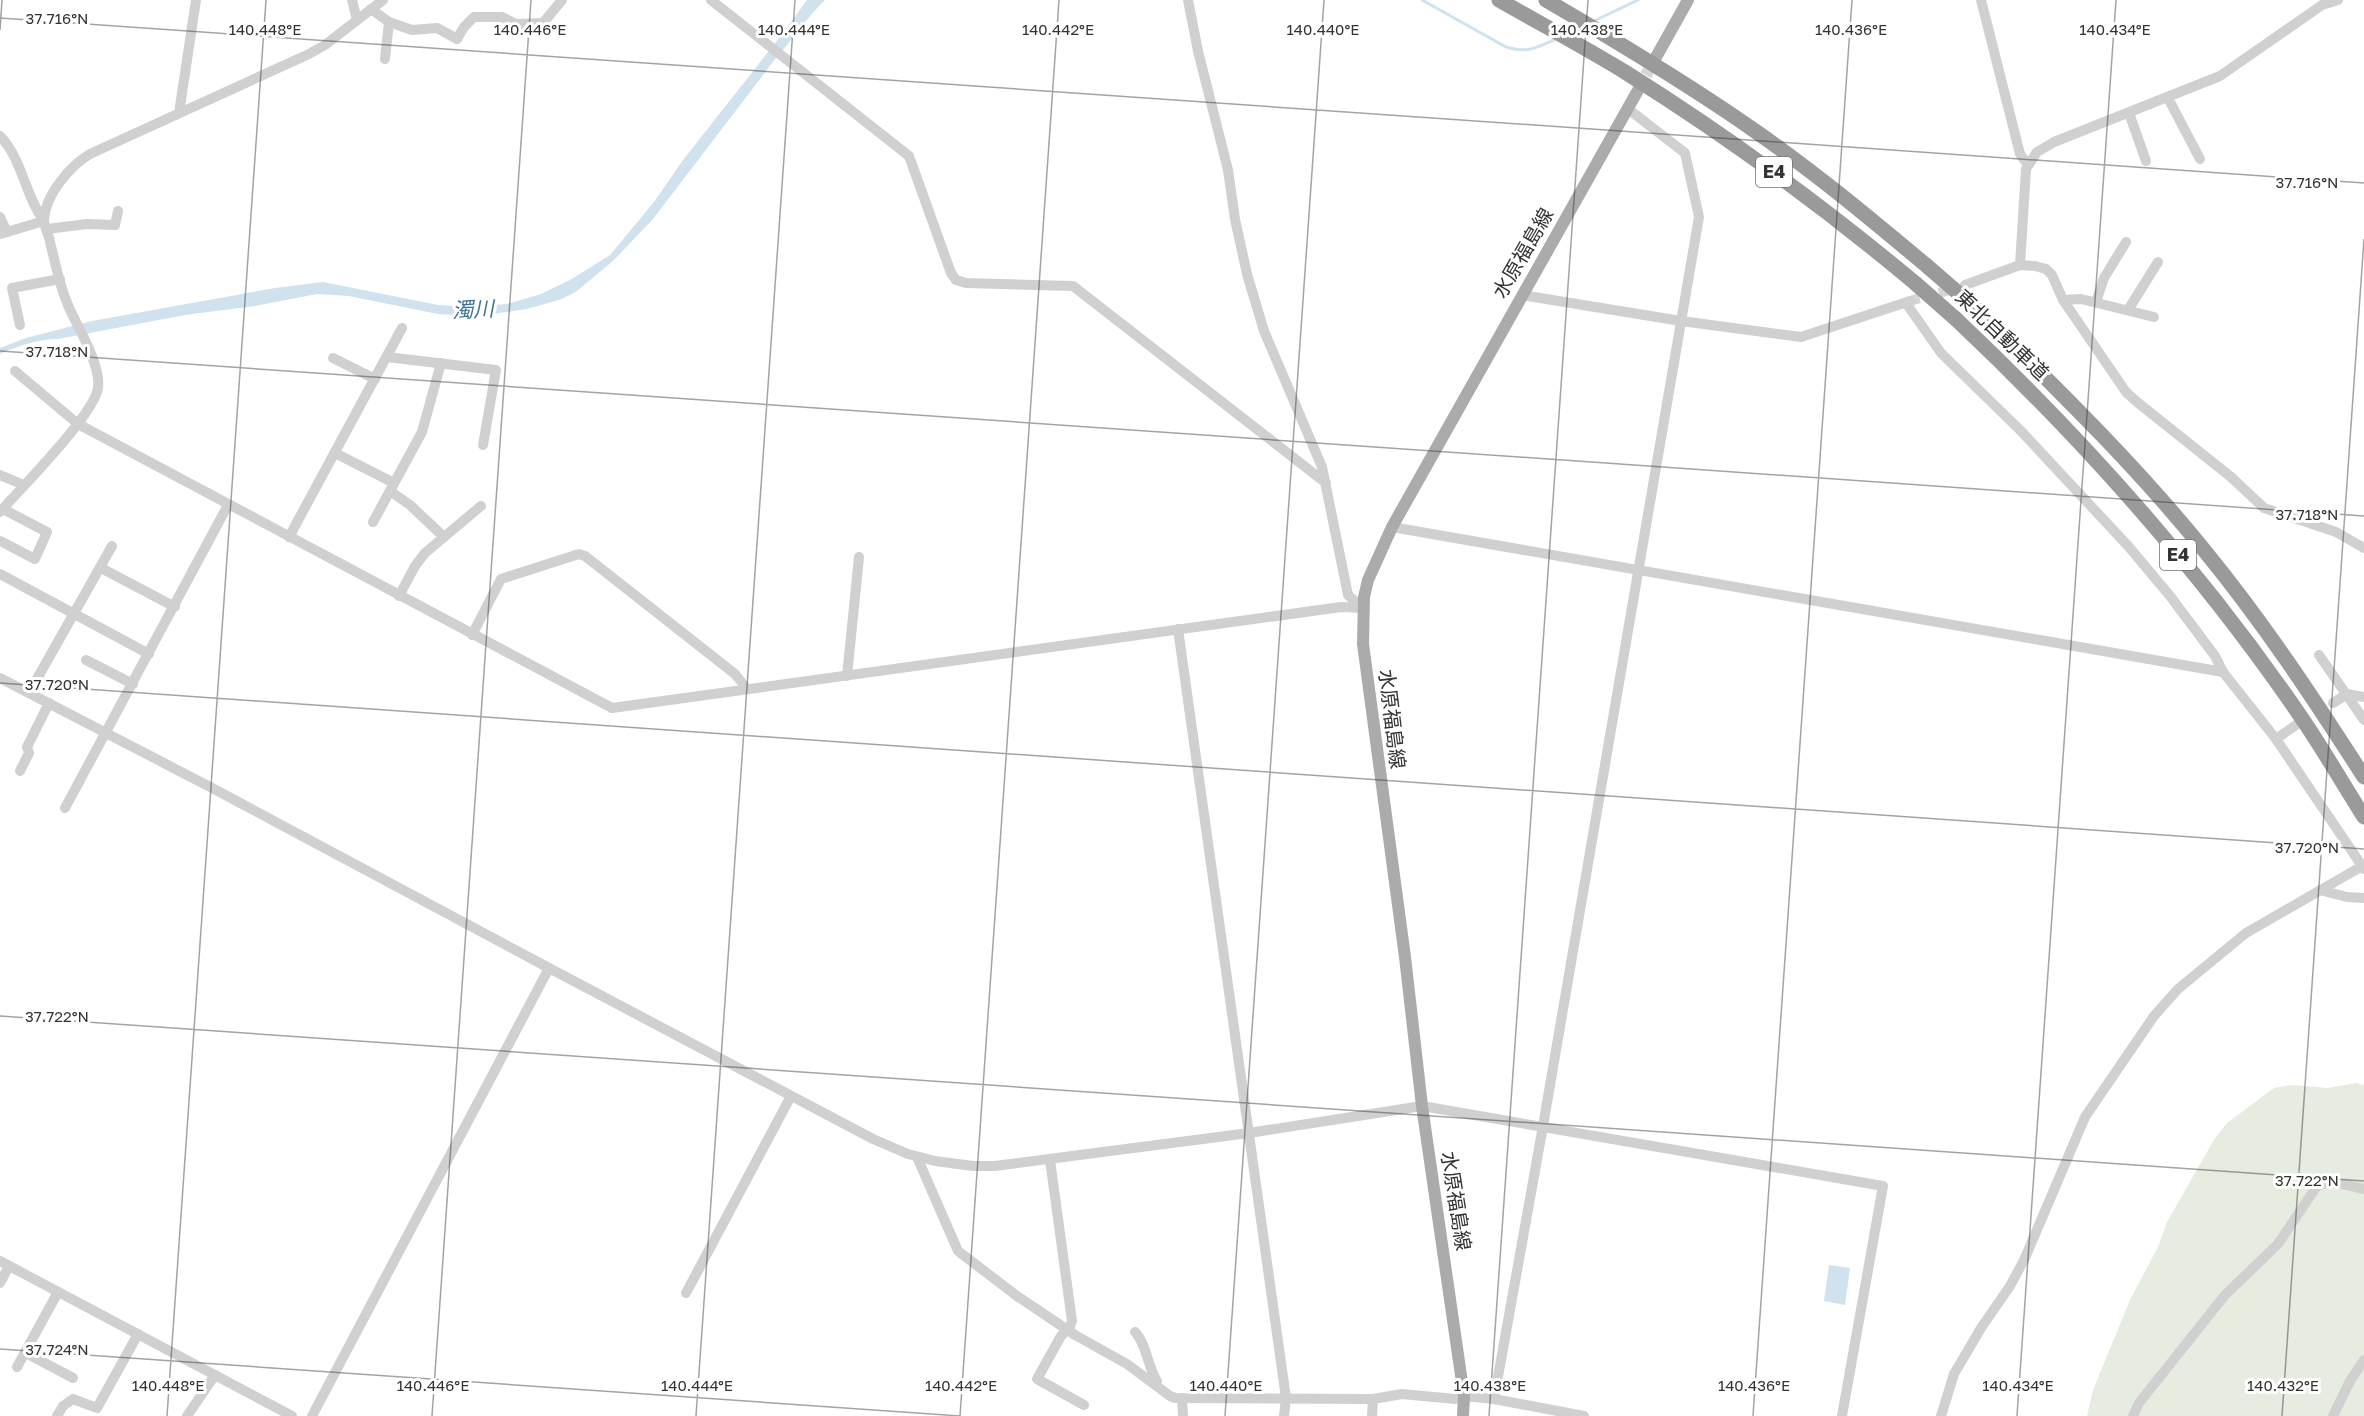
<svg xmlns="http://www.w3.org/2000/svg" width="2364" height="1416" font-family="'Golos Text','Noto Sans JP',sans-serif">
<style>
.green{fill:#e6ecdf}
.water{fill:#cfe2ee}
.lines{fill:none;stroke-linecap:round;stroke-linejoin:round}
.stream{stroke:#cfe2ee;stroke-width:3}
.minor-tunnel{stroke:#d6d6d6;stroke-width:10;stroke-dasharray:10 5;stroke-linecap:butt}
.major-tunnel{stroke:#d6d6d6;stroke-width:12;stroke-dasharray:12 6;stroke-linecap:butt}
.minor{stroke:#d0d0d0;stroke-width:10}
.major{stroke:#ababab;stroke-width:12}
.highway{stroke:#9a9a9a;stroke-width:15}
.highway-bridge{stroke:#9a9a9a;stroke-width:15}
.ticks{fill:none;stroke:#333;stroke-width:1.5;stroke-opacity:0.45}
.labels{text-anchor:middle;stroke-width:6;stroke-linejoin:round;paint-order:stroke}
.shield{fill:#fff;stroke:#707070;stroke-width:1.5}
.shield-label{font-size:18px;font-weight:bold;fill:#333}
.street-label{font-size:20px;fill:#333;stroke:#fff}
.water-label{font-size:21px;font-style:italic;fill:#3f7597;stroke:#fff}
.ticks-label{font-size:15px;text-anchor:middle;fill:#333;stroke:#fff;stroke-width:6;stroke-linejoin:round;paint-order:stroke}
</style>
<rect width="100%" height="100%" fill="#fff"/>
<polygon class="green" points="2356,1083 2364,1085 2364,1416 2087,1416 2093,1390 2130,1300 2158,1247 2167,1222 2215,1138 2227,1123 2274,1088 2291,1085 2328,1088"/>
<g class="water">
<path d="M807 0H825C806 18 793 39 776 58L653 219 613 261 577 291 562 299 527 309 479 316 438 314 349 296 317 294 255 306 185 315 58 339C38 339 18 346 0 354V348L26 338 92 321 275 288 323 282 438 305 473 307 507 304 541 294 570 280 610 255 654 202 683 160 783 33Z"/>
<polygon points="1829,1265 1850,1268 1845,1305 1824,1301"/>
</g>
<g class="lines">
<g class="stream">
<path d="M1422 0 1506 47C1529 54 1538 47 1558 38"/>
<polyline points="1594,21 1638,0"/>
<polyline points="1569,33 1582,27"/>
</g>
<polyline class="minor-tunnel" points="1910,301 1956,288"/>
<polyline class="major-tunnel" points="1637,91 1655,59"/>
<g class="minor">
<polyline points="352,0 357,20"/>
<polyline points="711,0 909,156 951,273 956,280 966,283 1073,286 1326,483"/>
<polyline points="1188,0 1198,51 1228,170 1235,219 1247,274 1264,331 1322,467 1348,595 1362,608"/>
<polyline points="1981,0 2020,154 2025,161 2029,162"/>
<polyline points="371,9 389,22 412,30 437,28 457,39 464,27 474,17 502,17 516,24 543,23 562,0"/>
<polyline points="385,59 389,22"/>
<polyline points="2168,98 2200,159"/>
<polyline points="179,113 196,0"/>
<polyline points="2129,113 2146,161"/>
<path d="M0 136C22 158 25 196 44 221L0 234"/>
<polyline points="0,217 7,232"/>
<polyline points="47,229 87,224 115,225 118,211"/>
<polyline points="2020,265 2035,266 2046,269 2052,275 2063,300 2126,392 2137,402 2231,477 2264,508 2336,532 2364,548"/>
<polyline points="1965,285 2020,265 2026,169 2037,152 2054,142 2220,76 2322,5 2338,0"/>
<polyline points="1522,295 1681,321 1801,337 1910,301"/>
<polyline points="2063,300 2081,299 2154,317"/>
<polyline points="2096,302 2104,278 2126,242"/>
<polyline points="1906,303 1941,353 2021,431 2129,547 2170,596 2215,656 2223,672 2276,739 2364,869"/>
<polyline points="2128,310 2158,262"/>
<polyline points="20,325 12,288 60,279"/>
<polyline points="387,357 496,370 483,445"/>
<polyline points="333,358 375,379"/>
<polyline points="15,371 78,424 612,708 1341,607 1362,608"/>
<polyline points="335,453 394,483"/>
<polyline points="0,475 24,485"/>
<polyline points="390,491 410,505 444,537"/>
<path d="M0 512C21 488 94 415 98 388 101 368 82 334 73 316 61 293 56 266 50 242 49 235 44 227 44 220 45 195 70 166 90 154L309 54 325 45 383 0"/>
<polyline points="373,522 422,432 441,363"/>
<polyline points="1392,527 2223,672"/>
<polyline points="289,537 402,328"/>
<polyline points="0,541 35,559 47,532 3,509"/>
<polyline points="101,568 175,607"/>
<polyline points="0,574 149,654"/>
<polyline points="399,596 415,566 425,553 481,506"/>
<polyline points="1178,629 1286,1398 1284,1416"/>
<polyline points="472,635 501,579 579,554 585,556 735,674 747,689"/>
<polyline points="2319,655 2364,720"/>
<polyline points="86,660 133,684"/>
<polyline points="847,676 859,557"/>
<polyline points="0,678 214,789 549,968"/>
<polyline points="29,693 112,546"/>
<polyline points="2333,703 2347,694 2364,697"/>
<polyline points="2276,739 2296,725"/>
<polyline points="20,771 29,753 27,747 49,703"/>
<polyline points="65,808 228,505"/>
<polyline points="2320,890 2347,897 2364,898"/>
<polyline points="917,1157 958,1251 1017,1296 1075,1335 1127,1364 1170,1396 1175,1398 1373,1399 1402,1394 1455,1399 1464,1396 1494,1399 1584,1416"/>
<polyline points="1050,1160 1072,1321 1070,1327 1061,1336 1037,1379 1084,1405"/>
<polyline points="0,1261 292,1416"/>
<polyline points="0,1283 9,1266"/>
<polyline points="686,1293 791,1096"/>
<path d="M1135 1332C1147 1344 1147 1366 1157 1381"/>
<polyline points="26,1353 73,1378"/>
<polyline points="17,1367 58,1292"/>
<polyline points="1182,1398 1183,1416"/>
<polyline points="1494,1399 1543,1126 1699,217 1685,153 1627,108"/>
<polyline points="57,1416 63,1406 73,1399 97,1408 138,1334"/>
<polyline points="187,1416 215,1375"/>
<polyline points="312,1416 549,968 873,1139 908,1154 935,1161 973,1166 995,1166 1249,1133 1422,1106 1883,1186 1842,1416"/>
<polyline points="1372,1416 1373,1399"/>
<polyline points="1941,1416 1954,1374 1981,1328 2010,1286 2025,1258 2085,1117 2154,1016 2178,989 2246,933 2364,865"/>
<path d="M2133 1416 2139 1403 2225 1295 2278 1244 2317 1186C2331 1179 2350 1186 2364 1189"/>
<polyline points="2333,1416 2350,1381 2364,1360"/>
</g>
<g class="major">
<polyline points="1655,59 1688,0"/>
<polyline points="1463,1416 1464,1396 1422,1106 1405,957 1363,644 1364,597 1368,580 1392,527 1637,92"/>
</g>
<g class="highway">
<path d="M1499 0C1541 24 1584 47 1625 72 1727 136 1823 206 1915 283"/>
<path d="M1546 0C1618 42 1690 85 1758 133 1817 174 1872 220 1927 266"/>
<path d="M1972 305C2052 384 2133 462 2204 550 2263 622 2314 699 2364 777"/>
<path d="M1957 320C2084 440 2202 572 2301 717 2323 749 2343 784 2364 817"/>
</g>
<g class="highway-bridge">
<polyline points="1927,266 1972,305"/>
<polyline points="1915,283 1957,320"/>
</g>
</g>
<path class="ticks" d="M0 18 2364 183M0 30 2 0M0 351 2364 516M0 683 2364 849M0 1016 2364 1181M0 1349 960 1416M167 1416 266 0M432 1416 531 0M696 1416 795 0M960 1416 1059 0M1225 1416 1324 0M1489 1416 1588 0M1753 1416 1852 0M2017 1416 2116 0M2282 1416 2364 239"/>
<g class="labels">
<g class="shield">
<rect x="1756" y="157" width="36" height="30" rx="4.5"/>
<rect x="2160" y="540" width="36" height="30" rx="4.5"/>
</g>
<g class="shield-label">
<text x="1774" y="178">E4</text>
<text x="2178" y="561">E4</text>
</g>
<g class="street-label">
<text transform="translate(1523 253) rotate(-60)" y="7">水原福島線</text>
<text transform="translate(2002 335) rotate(44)" y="7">東北自動車道</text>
<text transform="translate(1392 719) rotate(83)" y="7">水原福島線</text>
<text transform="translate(1456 1201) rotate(81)" y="7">水原福島線</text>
</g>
<g class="water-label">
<text transform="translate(473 310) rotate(-3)" y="7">濁川</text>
</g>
</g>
<g class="ticks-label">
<text x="57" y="24">37.716°N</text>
<text x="265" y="35">140.448°E</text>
<text x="530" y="35">140.446°E</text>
<text x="794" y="35">140.444°E</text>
<text x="1058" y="35">140.442°E</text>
<text x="1323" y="35">140.440°E</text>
<text x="1587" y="35">140.438°E</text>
<text x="1851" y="35">140.436°E</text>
<text x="2115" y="35">140.434°E</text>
<text x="2307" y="188">37.716°N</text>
<text x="57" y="357">37.718°N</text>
<text x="2307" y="520">37.718°N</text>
<text x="57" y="690">37.720°N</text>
<text x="2307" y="853">37.720°N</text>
<text x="57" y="1022">37.722°N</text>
<text x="2307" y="1186">37.722°N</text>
<text x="57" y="1355">37.724°N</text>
<text x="168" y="1391">140.448°E</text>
<text x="433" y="1391">140.446°E</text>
<text x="697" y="1391">140.444°E</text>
<text x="961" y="1391">140.442°E</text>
<text x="1226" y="1391">140.440°E</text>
<text x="1490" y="1391">140.438°E</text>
<text x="1754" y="1391">140.436°E</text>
<text x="2018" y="1391">140.434°E</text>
<text x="2283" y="1391">140.432°E</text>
</g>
</svg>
